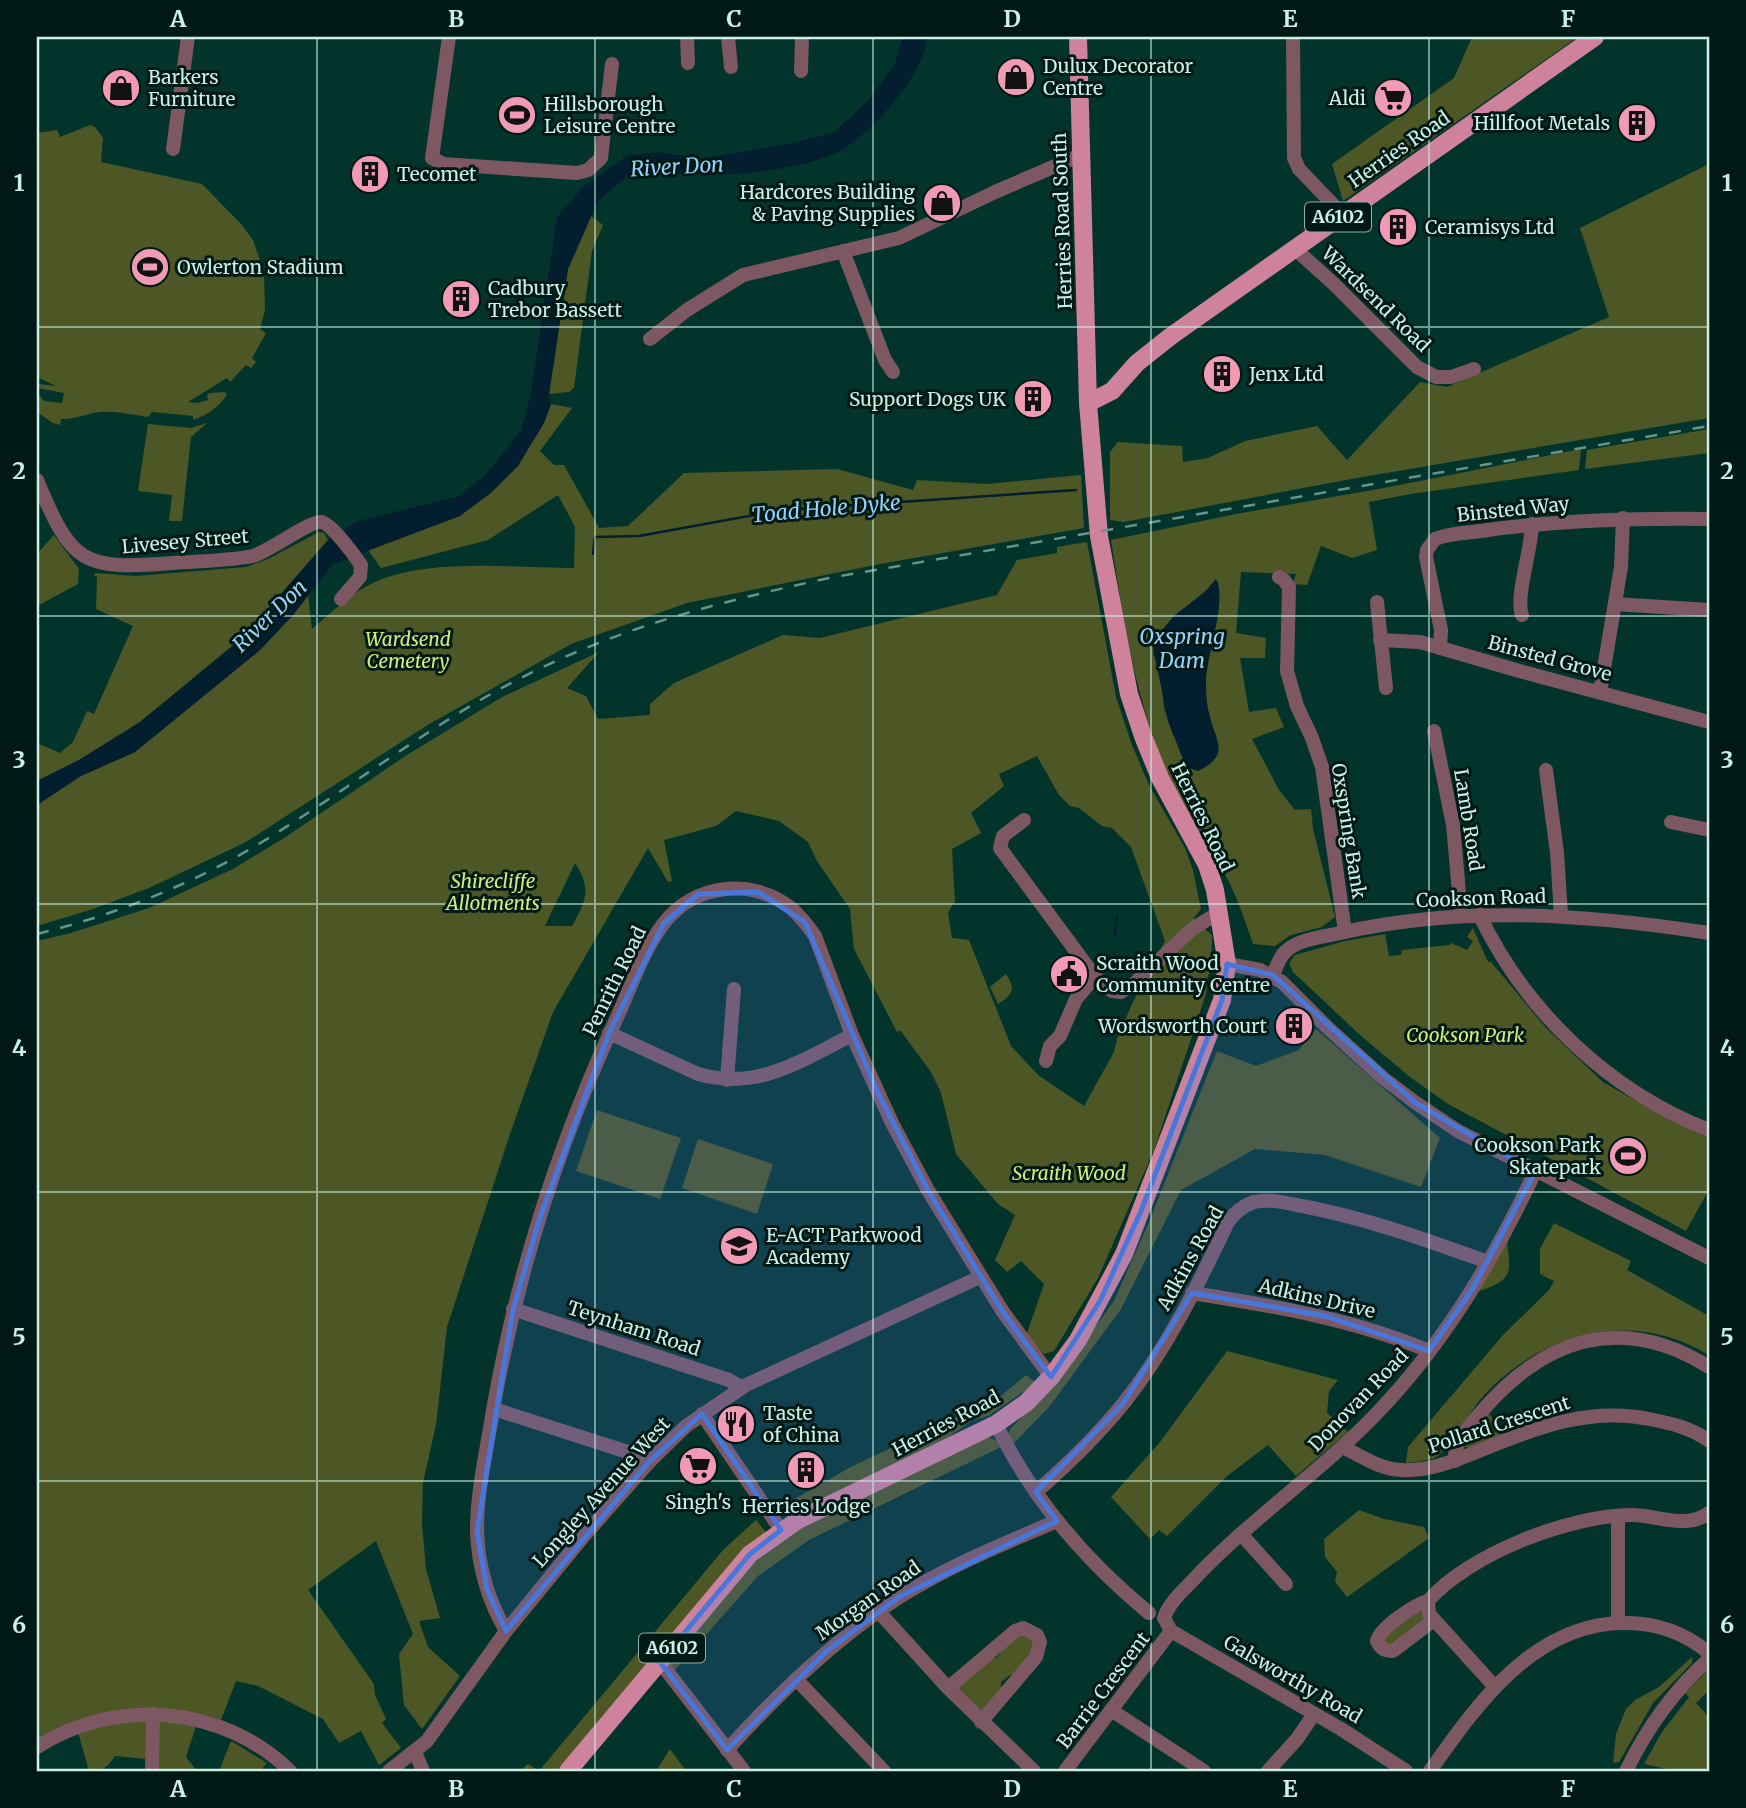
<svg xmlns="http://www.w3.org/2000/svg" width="1746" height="1808" font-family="Merriweather,serif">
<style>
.green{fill:#4d5725;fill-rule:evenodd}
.water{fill:#031e2e}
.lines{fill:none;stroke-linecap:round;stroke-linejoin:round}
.stream{stroke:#031e2e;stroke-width:2.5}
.minor{stroke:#7d5863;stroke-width:14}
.major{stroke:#ce829b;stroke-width:18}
.rail{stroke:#66938a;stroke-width:2.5;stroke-dasharray:12 12;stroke-linecap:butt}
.marked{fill:#4877dc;fill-opacity:0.2;stroke:#4877dc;stroke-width:5;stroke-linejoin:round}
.grid{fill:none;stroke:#c9f1e7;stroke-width:2;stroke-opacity:0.55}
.labels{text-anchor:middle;stroke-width:6;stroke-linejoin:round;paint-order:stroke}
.shield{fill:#001914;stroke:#8db0a8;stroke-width:2}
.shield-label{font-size:18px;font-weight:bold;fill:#c9f1e7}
.poi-label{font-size:19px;fill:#c9f1e7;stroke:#001914;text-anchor:start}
.street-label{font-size:19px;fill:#c9f1e7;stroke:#001914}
.park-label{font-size:19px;font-style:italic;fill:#d6ee79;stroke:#001914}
.water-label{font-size:21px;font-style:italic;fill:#95d3fe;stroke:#001914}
.neatline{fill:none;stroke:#c9f1e7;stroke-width:2.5}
.grid-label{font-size:23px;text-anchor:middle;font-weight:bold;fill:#c9f1e7}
</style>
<rect width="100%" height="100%" fill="#02342c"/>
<g class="green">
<polygon points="1472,37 1578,37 1343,201 1332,164 1454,78"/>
<path d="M90 125 95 127 103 138 101 162 202 184 242 225 253 240 264 272 265 310 260 329 266 333 252 358 256 362 251 368 246 365 230 382 227 378 188 402 198 403 208 400 207 396 209 393 225 392 227 395C217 408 208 415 193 420V416L152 412 148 417C133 415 117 411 101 412 87 413 75 420 61 419L60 425 53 423 37 412V392L44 401 62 403 64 393 38 388V384L56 386 37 377V133L57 130 60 137Z"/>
<polygon points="1709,164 1709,418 1351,479 1124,522 1110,520 1110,452 1118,442 1182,446 1183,462 1208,458 1245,441 1317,426 1347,460 1420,382 1447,387 1609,317 1580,228"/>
<polygon points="591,216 603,225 592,251 574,388 569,392 549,394 568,269"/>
<path d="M551 404 572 408 540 451 554 465H564L599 528 628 526 684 473 837 469 913 490 917 480 987 484 1081 475 1084 528 880 564 687 603 571 644 426 726 246 842 149 888 93 909 37 926V805L81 776 135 752 260 650 293 615 308 594 312 629C332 612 353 591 377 581 433 558 513 568 574 568L575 527 558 495 488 540 381 568 368 550 460 516 544 423Z"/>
<polygon points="207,423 191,437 182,521 169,521 172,495 138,491 148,424 191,428"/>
<polygon points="1709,429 1709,453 1585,469 1587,450"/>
<path d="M1581 449 1579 470 1411 494 1369 502 1377 550 1352 558 1321 546 1307 585 1293 584 1296 574 1241 572 1236 633 1266 638 1265 658H1240L1249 712 1276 708 1284 727 1252 739 1279 790 1295 810 1311 809 1313 829 1335 917 1322 927 1291 935 1275 946 1253 944C1246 924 1239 903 1230 884 1210 844 1183 809 1165 768 1135 697 1123 616 1111 540L1236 514 1384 488ZM1218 581C1224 618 1203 653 1206 689 1206 698 1207 712 1210 721 1217 738 1223 750 1209 765L1173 735 1164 708 1161 679 1153 653 1158 635 1174 616Z"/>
<polygon points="319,532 324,533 328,540 244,636 140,722 79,760 37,781 37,743 60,753 73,742 87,711 94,714 133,626 96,609 97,577 94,575 95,573 135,576 246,567 268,559"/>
<polygon points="54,535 79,569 78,584 37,606 37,554"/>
<path d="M1087 542 1116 697 1132 745 1149 785 1185 848 1193 870 1201 909 1193 919 1212 935 1211 972 1208 975 1206 994 1154 1150 1098 1278 1054 1351 1044 1354 1026 1336 1044 1284 1021 1261 1007 1272 995 1260 1015 1215 998 1204 956 1154 941 1093 931 1072 900 1030 897 1032 854 949 850 909 817 861 808 842 779 821 736 811 716 826 664 840 672 881 668 882 648 848 553 1012 509 1137 447 1327 436 1425 423 1483 422 1524 426 1569 440 1618 419 1621 428 1647 460 1676 422 1729 404 1705 399 1654 413 1634 376 1541 308 1590 374 1684 375 1695 386 1719 382 1723 401 1748 379 1765 361 1731 339 1743 323 1719 258 1686 236 1681 221 1720 200 1714 186 1757 197 1771H157V1760L115 1756C107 1768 103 1771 89 1771L75 1722 37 1739V941L71 933 149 908 233 869 284 838 407 755 502 697 599 652 567 688 586 696 598 719 650 715V704L674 683 783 635 820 638 997 595 1017 560 1057 553V547ZM1037 756 1059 795 1070 806 1079 808 1102 826 1112 828 1131 847 1165 941 1132 1004 1118 1036 1114 1052 1084 1106 1038 1075 1011 1046 969 940 952 938 948 913 955 901 952 849 981 833 971 813 1004 786 999 774ZM575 863C592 889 586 901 572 926H545Z"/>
<polygon points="1473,928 1488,962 1491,962 1546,1028 1603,1082 1657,1113 1709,1138 1709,1193 1707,1193 1686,1231 1448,1104 1410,1077 1360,1035 1293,972 1289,963 1295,955 1345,941 1385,934 1389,956 1401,955 1402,950 1450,945 1451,943 1467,950 1473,941 1467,937"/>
<path d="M1006 974C1016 990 1013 994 998 1004L990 987Z"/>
<polygon points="1316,1029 1440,1138 1421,1187 1325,1155 1255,1149 1181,1190 1121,1309 1049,1407 1013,1444 1008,1434 1011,1428 1051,1388 1114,1301 1149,1222 1217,1051 1256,1066 1299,1050"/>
<polygon points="597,1110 681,1138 660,1199 576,1171"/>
<polygon points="698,1139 773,1164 757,1214 682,1188"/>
<path d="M1554 1223 1631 1261 1627 1270 1709 1316V1355C1631 1307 1537 1333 1479 1401 1466 1417 1451 1452 1432 1459 1424 1461 1414 1462 1406 1463L1408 1447 1503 1335 1549 1290 1554 1281 1540 1274V1249Z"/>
<path d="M1507 1240C1511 1276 1513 1279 1477 1292Z"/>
<polygon points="1227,1351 1338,1380 1329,1391 1327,1413 1348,1432 1296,1476 1268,1445 1227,1476 1167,1536 1159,1530 1150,1539 1111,1497 1160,1442"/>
<polygon points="1026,1375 1036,1383 988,1416 973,1420 944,1440 787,1517 786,1504 849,1468 1002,1395"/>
<polygon points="1489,1414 1506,1434 1469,1448 1465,1447 1469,1436"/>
<path d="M987 1437 996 1440 1003 1446 809 1540 758 1576 674 1671 670 1665 671 1658C710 1613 746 1562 796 1529Z"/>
<polygon points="1359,1510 1384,1519 1424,1527 1429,1538 1347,1597 1335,1582 1337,1572 1325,1557 1324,1539"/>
<polygon points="756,1520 766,1532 751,1543 560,1771 520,1771 528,1764 539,1771 723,1550"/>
<polygon points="1420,1611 1426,1617 1427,1620 1394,1646 1384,1644 1384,1635"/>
<path d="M1017 1635 1031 1636 1035 1650 1013 1676 1010 1675 1001 1682V1691L985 1711 979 1712 957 1688 991 1656 996 1658C1004 1650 1008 1642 1017 1635Z"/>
<polygon points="1692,1657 1692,1663 1653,1703 1619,1762 1613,1763 1616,1734 1626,1709 1635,1700 1659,1687"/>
<polygon points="1709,1669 1709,1690 1696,1703 1709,1717 1709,1771 1676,1771 1644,1764 1662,1732 1689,1697 1685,1693"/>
<polygon points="231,1741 267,1763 260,1771 219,1771"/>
<polygon points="670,1749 686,1771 656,1771"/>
</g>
<g class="water">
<path d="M903 37H927C925 59 911 80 897 98 885 114 853 147 834 154 773 178 698 177 633 171L598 201 568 269 549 394 551 404 544 423 518 466 492 492 460 516 333 564 293 615 260 650 135 752 81 776 37 805V781L79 760 140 722 244 637 328 540 358 521 459 496 486 474 521 431 531 393 557 217 583 187 628 155 660 152 701 159 792 143 834 132 867 102 894 66Z"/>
<path d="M1216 579C1228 602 1205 658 1206 685 1206 696 1207 707 1210 717 1216 742 1231 755 1198 771L1186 767 1168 721 1153 647 1158 635 1174 616 1203 594Z"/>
</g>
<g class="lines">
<g class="stream">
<polyline points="593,554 595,537 639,536 782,510 1076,490"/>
<polyline points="1115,935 1117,917"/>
</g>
<g class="minor">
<polyline points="449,37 432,158 443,164 577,173 588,170 601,158 612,64"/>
<polyline points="687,37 688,63"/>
<polyline points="728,37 731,67"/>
<polyline points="1293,37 1294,158 1299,169 1342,214"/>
<polyline points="801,71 802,37"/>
<polyline points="173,149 188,37"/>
<polyline points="1294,248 1334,284 1417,367 1436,377 1451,377 1474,369"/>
<polyline points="843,251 885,360 893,372"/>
<polyline points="650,339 687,310 743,275 899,238 995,192 1081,155"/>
<path d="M37 480C72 565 83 570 173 563 200 561 227 561 253 556 269 551 312 520 321 522 331 523 355 556 361 565L360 577 341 599"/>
<polyline points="1279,577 1284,580 1289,587 1287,671 1297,706 1312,738 1322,767 1345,932"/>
<polyline points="1377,602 1386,688"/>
<polyline points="1615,604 1709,610"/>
<path d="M1522 615C1515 597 1532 548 1532 524"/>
<polyline points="1380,640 1420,642 1516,670 1709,722"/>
<path d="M1440 648 1441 630 1426 557 1427 550 1435 539C1451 532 1472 533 1488 530 1562 520 1635 518 1709 519"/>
<polyline points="1600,692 1621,567 1623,518"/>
<polyline points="1434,731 1453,825 1461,915"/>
<polyline points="1546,770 1557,853 1561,915"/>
<polyline points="1024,820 1003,836 1000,848 1095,977 1112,991 1121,992 1136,982 1192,929 1220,912"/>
<polyline points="1671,822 1709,830"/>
<path d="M1479 914C1525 1011 1609 1091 1709 1130"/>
<polyline points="1227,964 1260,970 1282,982 1329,1029 1383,1078 1416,1103 1458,1131 1709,1258"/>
<path d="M1273 975C1276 968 1279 958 1285 952 1298 939 1323 937 1340 933 1463 905 1585 914 1709 933"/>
<path d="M609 1033 698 1074C758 1091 800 1061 852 1035"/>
<polyline points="1046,1061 1050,1046 1060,1036 1076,999 1095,977"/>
<polyline points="727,1080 734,989"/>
<path d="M1192 1293C1274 1306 1353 1319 1429 1351"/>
<polyline points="513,1309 729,1380 741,1387"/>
<polyline points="494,1409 634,1454 649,1462"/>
<polyline points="702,1414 781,1530"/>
<path d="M996 1424C1032 1499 1086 1561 1149 1613"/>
<path d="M1343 1447C1362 1457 1380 1469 1402 1470 1430 1472 1458 1459 1484 1449 1538 1427 1590 1407 1649 1419 1670 1423 1692 1428 1709 1441"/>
<path d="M1455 1461C1453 1442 1471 1424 1482 1411 1546 1337 1623 1313 1709 1367"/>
<path d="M1036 1492C1067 1465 1097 1436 1123 1404 1167 1349 1198 1285 1228 1222 1235 1212 1242 1206 1254 1202 1271 1198 1290 1204 1307 1207 1369 1219 1429 1241 1488 1262"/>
<polyline points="1241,1534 1286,1584"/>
<path d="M1428 1601C1414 1605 1381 1627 1377 1641 1381 1649 1385 1651 1393 1651L1434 1620"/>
<polyline points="879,1612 948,1688 1034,1771"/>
<polyline points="1618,1623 1618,1516"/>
<path d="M506 1631C488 1600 478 1566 477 1530 477 1490 487 1450 493 1410 517 1273 560 1139 619 1013 632 984 644 949 664 923 694 884 751 877 791 908 800 916 808 926 815 936L852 1035 892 1123 929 1192 1003 1312 1051 1377"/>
<polyline points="660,1662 744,1771"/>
<polyline points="796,1679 884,1771"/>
<path d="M1495 1687 1429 1614 1428 1601C1469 1554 1570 1515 1632 1515 1658 1515 1686 1530 1709 1513"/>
<polyline points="948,1688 1015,1631 1023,1628 1037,1635 1040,1642 1036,1657 981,1722"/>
<polyline points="1111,1710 1204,1771"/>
<path d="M37 1747C115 1697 223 1705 290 1771"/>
<path d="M727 1750C779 1693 834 1640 898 1598 948 1566 1003 1544 1057 1521"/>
<polyline points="415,1752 423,1771"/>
<polyline points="152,1771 153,1714"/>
<polyline points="389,1771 427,1741 506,1631 582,1538 649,1462 686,1426 746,1385 980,1277"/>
<polyline points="1065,1771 1171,1631"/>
<polyline points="1268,1771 1297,1739 1314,1714"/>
<path d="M1406 1771 1341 1729 1171 1631 1164 1618C1169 1602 1185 1589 1196 1577 1253 1517 1322 1471 1378 1412 1445 1342 1494 1259 1535 1172"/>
<path d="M1430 1771C1477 1704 1535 1622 1626 1623 1658 1623 1685 1633 1709 1653"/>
<path d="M1626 1771C1647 1728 1673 1691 1709 1659"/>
</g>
<g class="major">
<polyline points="1088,403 1112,391 1137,363 1171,336 1595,37"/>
<polyline points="568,1771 750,1554 798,1520 996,1424 1026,1403 1051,1377 1078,1340 1124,1254 1222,1000 1227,964 1215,890 1207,865 1160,778 1143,736 1129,694 1099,536 1088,403 1078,37"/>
</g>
<path class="rail" d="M37 934C115 915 193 884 262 842 339 795 411 740 489 695 601 632 705 605 829 578L1709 426"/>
</g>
<path class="marked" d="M758 892 805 922 878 1093 929 1192 1003 1312 1051 1377 1100 1301 1141 1211 1222 1000 1227 964 1273 975 1416 1103 1535 1172 1472 1290 1429 1351 1325 1316 1192 1293 1123 1404 1036 1492 1057 1521 899 1597 827 1651 727 1750 660 1662 750 1554 781 1530 702 1414 649 1462 506 1631 487 1590 477 1531 513 1309 540 1217 609 1033 664 923 698 894Z"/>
<path class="grid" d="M317 37V1771M595 37V1771M873 37V1771M1151 37V1771M1429 37V1771M37 327H1709M37 616H1709M37 904H1709M37 1192H1709M37 1481H1709"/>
<defs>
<g id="shop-disc" transform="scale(2.0125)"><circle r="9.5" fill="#f09ab6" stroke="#001914"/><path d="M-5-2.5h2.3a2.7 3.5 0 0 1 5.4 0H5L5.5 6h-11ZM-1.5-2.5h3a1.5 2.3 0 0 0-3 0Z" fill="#111"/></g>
<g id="supermarket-disc" transform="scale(2.0125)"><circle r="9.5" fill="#f09ab6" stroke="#001914"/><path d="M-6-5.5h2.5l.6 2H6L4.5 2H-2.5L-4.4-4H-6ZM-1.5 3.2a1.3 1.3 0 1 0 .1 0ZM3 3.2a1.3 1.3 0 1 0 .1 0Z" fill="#111"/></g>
<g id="stadium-disc" transform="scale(2.0125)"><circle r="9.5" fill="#f09ab6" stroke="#001914"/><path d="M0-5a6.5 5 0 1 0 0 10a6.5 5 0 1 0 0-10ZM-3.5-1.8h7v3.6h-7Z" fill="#111"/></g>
<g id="building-disc" transform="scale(2.0125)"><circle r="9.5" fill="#f09ab6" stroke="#001914"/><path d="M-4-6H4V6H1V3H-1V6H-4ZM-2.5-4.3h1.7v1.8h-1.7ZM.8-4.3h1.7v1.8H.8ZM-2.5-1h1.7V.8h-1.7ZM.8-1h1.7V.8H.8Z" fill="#111"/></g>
<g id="civic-disc" transform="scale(2.0125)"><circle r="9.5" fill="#f09ab6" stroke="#001914"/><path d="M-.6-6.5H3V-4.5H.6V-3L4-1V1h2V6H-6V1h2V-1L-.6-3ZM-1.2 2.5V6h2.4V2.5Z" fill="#111"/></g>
<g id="school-disc" transform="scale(2.0125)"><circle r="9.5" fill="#f09ab6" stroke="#001914"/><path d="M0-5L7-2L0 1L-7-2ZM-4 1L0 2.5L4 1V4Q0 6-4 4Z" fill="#111"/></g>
<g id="restaurant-disc" transform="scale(2.0125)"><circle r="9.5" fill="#f09ab6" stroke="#001914"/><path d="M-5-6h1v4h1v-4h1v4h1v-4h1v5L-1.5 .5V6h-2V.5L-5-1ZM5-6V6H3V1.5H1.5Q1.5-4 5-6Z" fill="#111"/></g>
</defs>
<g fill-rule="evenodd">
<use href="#shop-disc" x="1016" y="77"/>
<use href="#shop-disc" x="121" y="88"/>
<use href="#supermarket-disc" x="1393" y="98"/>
<use href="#stadium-disc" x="517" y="115"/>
<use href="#building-disc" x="1637" y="123"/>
<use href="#building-disc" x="370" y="174"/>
<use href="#shop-disc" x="942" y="203"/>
<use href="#building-disc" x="1398" y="227"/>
<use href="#stadium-disc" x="150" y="267"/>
<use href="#building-disc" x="461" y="299"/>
<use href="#building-disc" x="1222" y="374"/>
<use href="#building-disc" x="1033" y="399"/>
<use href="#civic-disc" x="1069" y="974"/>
<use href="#building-disc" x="1294" y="1026"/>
<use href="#stadium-disc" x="1628" y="1156"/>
<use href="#school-disc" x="739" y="1246"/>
<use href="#restaurant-disc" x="736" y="1424"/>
<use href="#supermarket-disc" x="698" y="1466"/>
<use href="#building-disc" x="806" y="1470"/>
</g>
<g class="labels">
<g class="shield">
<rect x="1305" y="202.5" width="66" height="29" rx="5"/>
<rect x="639" y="1633.5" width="66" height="29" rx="5"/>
</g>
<g class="shield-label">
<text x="1338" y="223">A6102</text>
<text x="672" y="1654">A6102</text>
</g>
<g class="poi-label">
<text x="1043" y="73">Dulux Decorator<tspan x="1043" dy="22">Centre</tspan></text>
<text x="148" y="84">Barkers<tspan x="148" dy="22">Furniture</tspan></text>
<text x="1366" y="105" text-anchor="end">Aldi</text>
<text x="544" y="111">Hillsborough<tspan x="544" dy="22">Leisure Centre</tspan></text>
<text x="1610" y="130" text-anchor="end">Hillfoot Metals</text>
<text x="397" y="181">Tecomet</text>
<text x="915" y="199" text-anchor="end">Hardcores Building<tspan x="915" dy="22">&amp; Paving Supplies</tspan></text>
<text x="1425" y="234">Ceramisys Ltd</text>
<text x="177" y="274">Owlerton Stadium</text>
<text x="488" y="295">Cadbury<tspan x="488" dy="22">Trebor Bassett</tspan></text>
<text x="1249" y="381">Jenx Ltd</text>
<text x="1006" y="406" text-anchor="end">Support Dogs UK</text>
<text x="1096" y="970">Scraith Wood<tspan x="1096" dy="22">Community Centre</tspan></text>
<text x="1267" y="1033" text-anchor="end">Wordsworth Court</text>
<text x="1601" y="1152" text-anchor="end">Cookson Park<tspan x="1601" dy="22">Skatepark</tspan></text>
<text x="766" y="1242">E-ACT Parkwood<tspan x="766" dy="22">Academy</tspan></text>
<text x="763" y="1420">Taste<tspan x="763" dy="22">of China</tspan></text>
<text x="698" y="1509" text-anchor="middle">Singh's</text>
<text x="806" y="1513" text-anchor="middle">Herries Lodge</text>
</g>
<g class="street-label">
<text transform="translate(1399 149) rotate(-35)" y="7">Herries Road</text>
<text transform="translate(1062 221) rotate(-92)" y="7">Herries Road South</text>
<text transform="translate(1376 299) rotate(44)" y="7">Wardsend Road</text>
<text transform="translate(1513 509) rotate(-6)" y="7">Binsted Way</text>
<text transform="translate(185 541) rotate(-5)" y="7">Livesey Street</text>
<text transform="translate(1550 658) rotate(15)" y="7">Binsted Grove</text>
<text transform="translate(1203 817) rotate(64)" y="7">Herries Road</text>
<text transform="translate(1469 820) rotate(81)" y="7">Lamb Road</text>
<text transform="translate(1349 831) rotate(81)" y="7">Oxspring Bank</text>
<text transform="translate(1481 898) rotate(-2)" y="7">Cookson Road</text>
<text transform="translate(614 981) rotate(-64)" y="7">Penrith Road</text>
<text transform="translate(1190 1258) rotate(-61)" y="7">Adkins Road</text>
<text transform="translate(1317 1298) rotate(13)" y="7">Adkins Drive</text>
<text transform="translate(634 1328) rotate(18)" y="7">Teynham Road</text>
<text transform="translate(1358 1400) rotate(-46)" y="7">Donovan Road</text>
<text transform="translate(946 1423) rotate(-28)" y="7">Herries Road</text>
<text transform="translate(1499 1424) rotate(-18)" y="7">Pollard Crescent</text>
<text transform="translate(601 1492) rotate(-48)" y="7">Longley Avenue West</text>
<text transform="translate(868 1600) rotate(-35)" y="7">Morgan Road</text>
<text transform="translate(1293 1679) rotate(30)" y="7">Galsworthy Road</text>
<text transform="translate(1103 1690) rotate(-53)" y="7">Barrie Crescent</text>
</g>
<g class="park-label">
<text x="408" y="646">Wardsend<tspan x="408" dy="22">Cemetery</tspan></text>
<text x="493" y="888">Shirecliffe<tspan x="493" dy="22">Allotments</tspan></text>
<text x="1465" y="1042">Cookson Park</text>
<text x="1069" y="1180">Scraith Wood</text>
</g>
<g class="water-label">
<text transform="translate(677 167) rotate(-3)" y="7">River Don</text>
<text transform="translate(826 509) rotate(-5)" y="7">Toad Hole Dyke</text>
<text transform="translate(270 616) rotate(-44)" y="7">River Don</text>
<text x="1182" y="644">Oxspring<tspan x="1182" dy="24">Dam</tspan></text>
</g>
</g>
<rect width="1746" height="1808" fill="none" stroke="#001914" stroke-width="77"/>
<rect x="38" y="38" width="1670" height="1732" class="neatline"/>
<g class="grid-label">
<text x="178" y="27">A</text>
<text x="456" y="27">B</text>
<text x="734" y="27">C</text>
<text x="1012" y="27">D</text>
<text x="1290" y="27">E</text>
<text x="1568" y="27">F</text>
<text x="19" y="191">1</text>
<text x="1727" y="191">1</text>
<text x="19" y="479">2</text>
<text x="1727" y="479">2</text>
<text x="19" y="768">3</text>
<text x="1727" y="768">3</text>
<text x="19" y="1056">4</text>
<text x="1727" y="1056">4</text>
<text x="19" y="1345">5</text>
<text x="1727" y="1345">5</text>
<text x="19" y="1633">6</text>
<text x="1727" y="1633">6</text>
<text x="178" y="1797">A</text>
<text x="456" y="1797">B</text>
<text x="734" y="1797">C</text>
<text x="1012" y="1797">D</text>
<text x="1290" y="1797">E</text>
<text x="1568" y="1797">F</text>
</g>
</svg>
